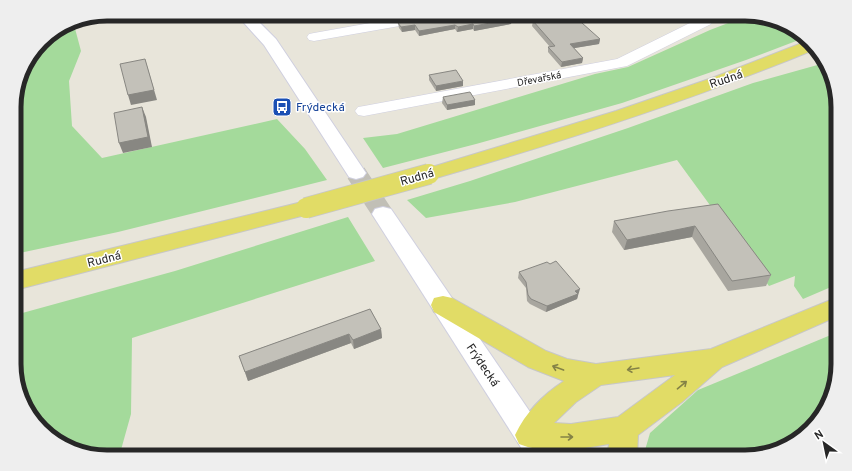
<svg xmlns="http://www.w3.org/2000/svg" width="852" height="471" font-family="Overpass,sans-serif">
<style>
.green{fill:#a4da9b}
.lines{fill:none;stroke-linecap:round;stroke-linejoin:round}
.secondary-tunnel{stroke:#c1bfb6;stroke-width:20;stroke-dasharray:20 10;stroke-linecap:butt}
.street-casing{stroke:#cfcfdf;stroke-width:1}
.secondary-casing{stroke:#cfcfdf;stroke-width:2}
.primary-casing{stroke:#c7c7c7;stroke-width:2}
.street{fill:#fff;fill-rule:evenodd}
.secondary{fill:#fff;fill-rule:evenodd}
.primary{fill:#e1dc66;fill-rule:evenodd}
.primary-bridge-casing{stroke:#c7c7c7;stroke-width:22;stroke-linecap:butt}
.primary-bridge{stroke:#e1dc66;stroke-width:20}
.wall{fill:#a8a69f}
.shaded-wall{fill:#888782}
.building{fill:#c3c1b9;stroke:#888782}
.oneway{stroke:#848246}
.labels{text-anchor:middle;stroke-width:3;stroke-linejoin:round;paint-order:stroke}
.far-street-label{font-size:10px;fill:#272727;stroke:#fff}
.street-label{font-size:12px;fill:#272727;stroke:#fff}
.transit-label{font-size:12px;fill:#164399;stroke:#fff;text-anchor:start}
.rim{fill:none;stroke:#272727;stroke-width:5}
</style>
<rect width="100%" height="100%" fill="#e8e5da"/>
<g class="green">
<polygon points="749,15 791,26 804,38 746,60 622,103 476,144 383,168 363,138 397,134 595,74 628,67 710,30"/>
<polygon points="72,21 73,21 81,51 69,81 72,126 102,158 277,119 305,149 327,180 118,232 15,254 15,95 24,66 45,37"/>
<polygon points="821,64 825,64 838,101 838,284 803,299 794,286 795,276 769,286 677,160 515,202 426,218 407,200 470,181 628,128 753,83"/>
<polygon points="348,217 375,261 132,338 131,414 119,457 107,457 61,445 30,416 15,376 15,315 175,271"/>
<polygon points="838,332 838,370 826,410 792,444 751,457 643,457 650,433 698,390"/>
</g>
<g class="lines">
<polyline class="secondary-tunnel" points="356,173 383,214"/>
<g class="street-casing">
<g id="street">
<polygon points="421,14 452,14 450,17 445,18 314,41 309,40 307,37 309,34 314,33"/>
<polygon points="690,14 706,14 713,21 711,24 627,66 364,116 358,115 355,111 358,107 364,106 617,59 696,20"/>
</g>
</g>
<g class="secondary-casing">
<g id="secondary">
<polygon points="236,14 251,14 276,39 366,173 363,177 356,179 349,177 264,45"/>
<polygon points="383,207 391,209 554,447 559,457 527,457 372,214 375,209"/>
</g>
</g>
<g class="primary-casing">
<g id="primary">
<path d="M807 41 816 49C692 100 565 141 436 178L429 180 422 178 419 174 422 170 616 111 712 78Z"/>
<polygon points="306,201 313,203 317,208 313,213 15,290 15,272"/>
<path d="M443 296 452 298 546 351 567 359 596 364 711 349 838 297V316L722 367 682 402 638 435 637 457H607L609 444C580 449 547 455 519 444L515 435C525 413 544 394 564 381L528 367 434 312 431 305 434 298ZM675 375 618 417 571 424 554 423 576 402 601 385Z"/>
</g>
</g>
<use href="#street" class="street"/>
<use href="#secondary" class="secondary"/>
<use href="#primary" class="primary"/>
<g class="primary-bridge-casing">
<polyline id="primary-bridge" points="306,208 429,174"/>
</g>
<use href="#primary-bridge" class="primary-bridge"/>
</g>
<g class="wall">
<polygon points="512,19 511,24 474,31 473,29 457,32 455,29 419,36 415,30 402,32 399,28 398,23"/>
<polygon points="533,21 600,39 599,44 574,48 583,58 582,63 561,67 548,52 548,47 550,47 532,26"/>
<polygon points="429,75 463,86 436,91 429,80"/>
<polygon points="443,97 475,100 475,105 447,110 442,103"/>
<polygon points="718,204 771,275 766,286 728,291 692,237 624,250 612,232 614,221"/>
<polygon points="519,272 578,295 577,299 546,312 530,304 527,301 526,288 518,278"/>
<polygon points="370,309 381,329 382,338 354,349 351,343 248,381 239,356"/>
</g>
<g class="shaded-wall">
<polygon points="289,14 307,14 307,15 289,18"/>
<polygon points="392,14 412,14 392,18"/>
<polygon points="512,19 511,24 474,31 474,26"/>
<polygon points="473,24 473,29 457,32 458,27"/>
<polygon points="415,25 415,30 402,32 401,27"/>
<polygon points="455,25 455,29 419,36 419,31"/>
<polygon points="600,39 599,44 569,49 570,44"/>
<polygon points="583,58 582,63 561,67 562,62"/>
<polygon points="145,59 157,100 131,105 128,95"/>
<polygon points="463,81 463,86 436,91 436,86"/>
<polygon points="475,100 475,105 447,110 447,105"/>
<polygon points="142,107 146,117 152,147 123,153 119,143"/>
<polygon points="695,226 692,237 624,250 627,240"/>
<polygon points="580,289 577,299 546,312 547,306 575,291"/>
<polygon points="381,329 382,338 354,349 353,340"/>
<polygon points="349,334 351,343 248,381 245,372"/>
</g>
<g class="building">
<polygon points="449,14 507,14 512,19 474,26 473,24 458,27 455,25 419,31 415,25 401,27 398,23"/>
<polygon points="573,15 600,39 570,44 583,58 562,62 548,47 555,46 533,21"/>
<polygon points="145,59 154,90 128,95 120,64"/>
<polygon points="456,70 463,81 436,86 429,75"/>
<polygon points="470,92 475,100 447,105 443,97"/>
<polygon points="142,107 148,137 119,143 114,113"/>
<polygon points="718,204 771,275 732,281 695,226 627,240 614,221 668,211"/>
<polygon points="556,261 580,289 575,291 578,294 547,306 531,299 528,295 526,282 519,272 547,262 550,264"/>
<polygon points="370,309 381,329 353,340 349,334 245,372 239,356"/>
</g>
<defs><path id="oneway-shaft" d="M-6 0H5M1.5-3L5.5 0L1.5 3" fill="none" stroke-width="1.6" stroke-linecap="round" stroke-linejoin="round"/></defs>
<g class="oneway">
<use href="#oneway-shaft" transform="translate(558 368) rotate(-160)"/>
<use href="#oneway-shaft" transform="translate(633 369) rotate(171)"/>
<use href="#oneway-shaft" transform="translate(682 385) rotate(-40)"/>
<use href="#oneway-shaft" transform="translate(567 437)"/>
</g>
<defs>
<g id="bus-square" transform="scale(1)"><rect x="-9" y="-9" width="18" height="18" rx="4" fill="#1a4fb4" stroke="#fff"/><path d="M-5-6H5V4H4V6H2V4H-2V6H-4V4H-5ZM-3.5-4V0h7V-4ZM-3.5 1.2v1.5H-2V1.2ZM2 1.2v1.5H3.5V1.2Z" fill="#fff"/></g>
</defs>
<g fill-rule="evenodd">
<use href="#bus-square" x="282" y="107"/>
</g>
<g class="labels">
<g class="far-street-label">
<text transform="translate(539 78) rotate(-11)" y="4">Dřevařská</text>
</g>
<g class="street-label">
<text transform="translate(726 79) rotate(-19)" y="4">Rudná</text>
<text transform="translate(417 177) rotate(-16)" y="4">Rudná</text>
<text transform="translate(104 259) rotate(-14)" y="4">Rudná</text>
<text transform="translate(483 365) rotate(56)" y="4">Frýdecká</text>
</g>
<g class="transit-label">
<text x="296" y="111">Frýdecká</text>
</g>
</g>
<path d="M0 0H852V471H0ZM107 21H745A86 86 0 0 1 831 107V364A86 86 0 0 1 745 450H107A86 86 0 0 1 21 364V107A86 86 0 0 1 107 21Z" fill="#eee" fill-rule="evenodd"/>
<path class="rim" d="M107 21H745A86 86 0 0 1 831 107V364A86 86 0 0 1 745 450H107A86 86 0 0 1 21 364V107A86 86 0 0 1 107 21Z"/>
<g transform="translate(824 443) rotate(327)" stroke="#ffffff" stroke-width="3" paint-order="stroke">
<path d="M0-3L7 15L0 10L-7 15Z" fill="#272727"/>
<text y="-6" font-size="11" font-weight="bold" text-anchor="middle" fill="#272727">N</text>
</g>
</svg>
